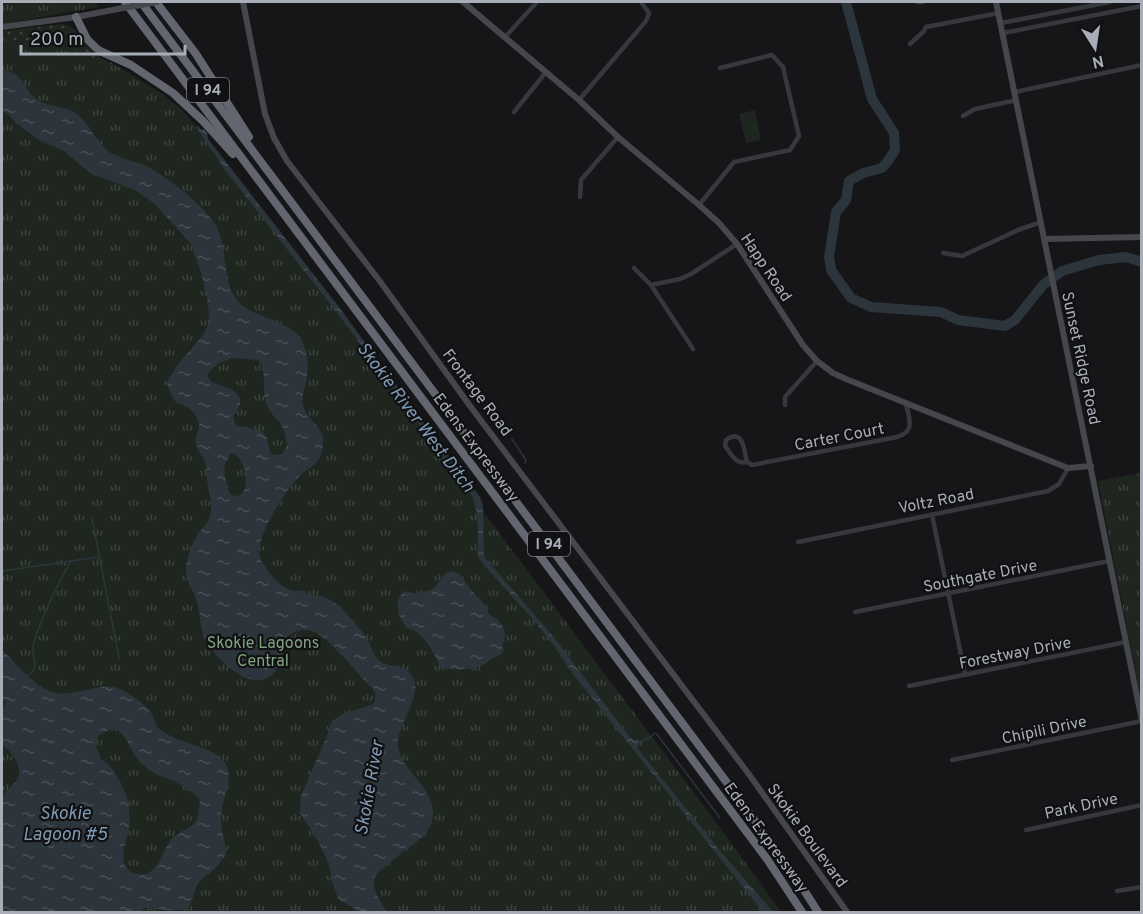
<svg xmlns="http://www.w3.org/2000/svg" width="1143" height="914" font-family="Overpass,sans-serif">
<style>
.grass{fill:url(#grass-dots)}
.park{fill:url(#park-tufts)}
.garden{fill:#1e261f}
.water{fill:url(#water-ripples);fill-rule:evenodd}
.lines{fill:none;stroke-linecap:round;stroke-linejoin:round}
.stream{stroke:#2c353c;stroke-width:1.5}
.river{stroke:#2c353c;stroke-width:10}
.street{stroke:#37383d;stroke-width:4.5}
.secondary{stroke:#45474d;stroke-width:6}
.highway{stroke:#63666e;stroke-width:8}
.secondary-bridge{stroke:#45474d;stroke-width:6}
.labels{text-anchor:middle;stroke-width:4.5;stroke-linejoin:round;paint-order:stroke}
.shield{fill:#111113;stroke:#7b7e86;stroke-width:1.5}
.shield-label{font-size:15px;font-weight:bold;fill:#a8adb8}
.street-label{font-size:16px;fill:#a8adb8;stroke:#111113}
.park-label{font-size:16px;fill:#7fa381;stroke:#111113}
.water-label{font-size:18px;font-style:italic;fill:#7f9bb3;stroke:#111113}
</style>
<defs>
<pattern id="grass-dots" width="8" height="8" patternUnits="userSpaceOnUse" patternTransform="scale(1.5)"><rect width="8" height="8" fill="#1e261f"/><path d="M2 2h.1M6 6h.1" fill="none" stroke="#3c433d" stroke-width="1.8" stroke-linecap="round"/></pattern>
<pattern id="park-tufts" width="24" height="20" patternUnits="userSpaceOnUse" patternTransform="scale(1.5)"><rect width="24" height="20" fill="#1e261f"/><path d="M3 7l-1-3M5 7V3M7 7l1-3M15 17l-1-3M17 17v-4M19 17l1-3" fill="none" stroke="#3c433d"/></pattern>
<pattern id="water-ripples" width="26" height="14" patternUnits="userSpaceOnUse" patternTransform="scale(1.5)"><rect width="26" height="14" fill="#2c353c"/><path d="M2 4q2-2 4 0t4 0M15 11q2-2 4 0t4 0" fill="none" stroke="#485056"/></pattern>
</defs>
<rect width="100%" height="100%" fill="#161618"/>
<path class="grass" d="M63 24C81 29 81 42 94 53 101 59 111 62 119 67L113 75 43 43 2 39V31Z"/>
<g class="park">
<polygon points="2,2 96,2 98,7 2,24"/>
<polygon points="2,39 50,44 68,48 119,67 161,93 181,109 197,127 230,172 383,369 483,511 730,841 781,912 2,912"/>
<polygon points="1141,473 1142,473 1141,698 1098,481"/>
</g>
<polygon class="garden" points="755,110 761,140 746,143 739,114"/>
<g class="water">
<path d="M2 71C5 71 9 71 13 73 23 78 27 93 36 99 47 107 62 105 74 112 89 121 95 141 108 151 118 159 130 160 141 164 159 170 203 205 213 221 229 244 221 279 236 299 253 321 296 318 305 348 308 356 308 367 307 376 306 386 301 395 303 405 307 422 325 425 323 445 322 463 311 465 300 476 286 489 254 538 260 557 261 562 266 568 269 572 275 580 281 587 291 590 295 591 299 590 303 591 304 591 306 593 308 593 316 597 310 594 319 596 326 597 334 602 340 606 344 610 347 615 351 619 356 625 362 631 366 637 371 644 373 657 381 662 392 668 408 663 414 680 421 699 395 728 398 747 402 772 433 786 433 813 433 831 419 840 407 849 400 853 395 859 389 864 383 869 375 872 374 881 373 892 382 904 387 912H359L352 907 339 900 334 888 328 862 318 841 300 813 301 796 327 736 332 721 343 714 374 704C375 699 376 695 374 690 372 687 367 684 364 680 353 668 324 632 309 630 300 629 294 633 287 636 281 653 283 675 261 680 243 685 212 654 205 639 200 627 201 612 196 599 192 589 186 579 186 569 187 557 192 544 198 534 203 527 211 520 211 511 212 500 208 489 207 479 206 475 207 470 206 465 205 458 198 452 196 445 194 437 200 430 199 423 198 418 193 411 189 408 185 405 180 405 176 402 171 397 169 388 167 382L176 367 203 335 208 325 209 313 207 298 201 272 191 244 155 204 135 190 90 173 64 151 39 140 16 123 8 114 2 110ZM232 358 258 360C269 373 260 391 267 405 274 422 284 418 286 441 287 447 286 450 282 454L275 455 271 454C269 449 268 444 267 439 263 426 247 429 237 426 227 414 242 411 240 400 236 383 211 389 207 375 213 366 222 361 232 358ZM231 453C250 457 252 506 230 494 225 481 220 463 231 453Z"/>
<path d="M198 126 201 130 204 129 207 133 208 139 219 153 339 307 416 412 480 497 483 505 484 554 486 559 552 635 629 736 635 741 641 742 637 745 638 749 721 852 773 912H763L573 674 552 643 530 616 483 564 478 557V553C477 535 480 513 472 496L342 319 228 174 196 127Z"/>
<path d="M453 571 463 576C465 585 478 597 485 605H488V613C501 622 510 629 502 646L504 650C501 656 498 655 493 658 488 661 485 665 480 666 472 669 450 671 441 668 435 655 423 630 408 629 399 618 392 604 404 591 415 594 428 595 437 585 440 581 442 576 446 573Z"/>
<path d="M2 650C16 663 35 688 55 693 63 695 74 692 82 691 92 689 103 685 114 687 125 690 145 703 151 713 155 718 154 724 159 729 172 739 190 743 205 749 246 767 222 787 221 819 220 831 227 843 226 855 221 861 216 868 210 873 206 876 202 878 199 882 194 889 194 897 190 905 183 914 158 909 145 908L142 910V912H2V795C6 791 12 787 16 781 25 769 12 751 2 745V707H3L6 702 2 695ZM114 728C126 734 129 746 136 757 140 763 146 768 152 772 158 776 163 776 169 779 174 780 198 795 199 799 200 801 200 805 199 808 198 832 182 826 171 840 161 852 156 882 134 873 116 866 125 846 128 833 130 826 130 817 129 810 129 798 124 790 119 780 114 771 110 764 101 759L96 746 98 736 107 731Z"/>
</g>
<g class="lines">
<g class="stream">
<polyline points="512,439 526,460 525,463"/>
<polyline points="92,518 119,658"/>
<polyline points="2,571 99,557"/>
<path d="M27 676C41 668 32 660 33 647 34 638 39 629 42 620 50 599 60 580 71 561"/>
<polyline points="640,742 649,738 655,733 656,733 720,818"/>
</g>
<polyline class="river" points="846,2 872,99 894,133 895,150 888,161 882,168 863,173 849,181 846,200 836,212 829,257 831,270 851,298 871,307 941,312 958,320 1005,326 1015,320 1043,285 1062,271 1099,260 1126,257 1142,262"/>
<g class="street">
<polyline points="917,2 923,2"/>
<polyline points="1001,23 1110,2"/>
<polyline points="1003,33 1142,6"/>
<polyline points="505,37 537,2"/>
<polyline points="910,44 924,31 926,27 999,13"/>
<polyline points="1015,92 1142,65"/>
<polyline points="579,100 646,21 649,13 641,2"/>
<polyline points="514,112 546,72"/>
<polyline points="963,116 975,109 1017,100"/>
<polyline points="580,197 581,180 618,137"/>
<polyline points="699,205 734,162 790,150 799,136 783,67 772,55 720,68"/>
<polyline points="943,253 962,256 1018,230 1041,222"/>
<polyline points="634,268 651,285 693,349"/>
<polyline points="651,285 680,279 691,274 737,244"/>
<polyline points="785,405 785,397 817,361"/>
<path d="M747 462C744 452 744 427 726 440L725 446C731 454 736 465 747 462L752 465 897 437C916 431 909 419 906 403"/>
<polyline points="932,515 965,674"/>
<polyline points="798,542 1048,491 1059,484 1068,468"/>
<polyline points="855,612 1109,561"/>
<polyline points="909,686 1126,642"/>
<polyline points="952,760 1142,721"/>
<polyline points="1026,830 1142,805"/>
<polyline points="1117,891 1142,887"/>
</g>
<g class="secondary">
<polyline points="243,2 265,114 274,138 287,161 379,280 473,410 748,773 847,912"/>
<polyline points="463,2 579,100 618,137 699,205 719,223 737,244 803,345 817,361 833,373 846,379 1068,468 1091,466"/>
<polyline points="996,2 1142,721"/>
<polyline points="2,27 76,17 118,9"/>
<polyline points="1044,239 1142,237"/>
</g>
<g class="highway">
<polyline points="125,2 767,859 802,912"/>
<polyline points="141,2 731,788 793,873 818,912"/>
<polyline points="156,2 196,54 249,137"/>
<polyline points="76,17 87,39 95,47 100,51 131,65 173,93 203,121 233,154"/>
</g>
<polyline class="secondary-bridge" points="118,9 157,2"/>
</g>
<g class="labels">
<g class="shield">
<rect x="187" y="78" width="42" height="24" rx="4.5"/>
<rect x="528" y="532" width="42" height="24" rx="4.5"/>
</g>
<g class="shield-label">
<text x="208" y="95">I 94</text>
<text x="549" y="549">I 94</text>
</g>
<g class="street-label">
<text transform="translate(767 267) rotate(56)" y="6">Happ Road</text>
<text transform="translate(1082 358) rotate(78)" y="6">Sunset Ridge Road</text>
<text transform="translate(478 392) rotate(53)" y="6">Frontage Road</text>
<text transform="translate(839 436) rotate(-11)" y="6">Carter Court</text>
<text transform="translate(477 447) rotate(53)" y="6">Edens Expressway</text>
<text transform="translate(936 500) rotate(-11)" y="6">Voltz Road</text>
<text transform="translate(980 575) rotate(-11)" y="6">Southgate Drive</text>
<text transform="translate(1015 652) rotate(-11)" y="6">Forestway Drive</text>
<text transform="translate(1044 729) rotate(-12)" y="6">Chipili Drive</text>
<text transform="translate(1081 805) rotate(-12)" y="6">Park Drive</text>
<text transform="translate(808 835) rotate(54)" y="6">Skokie Boulevard</text>
<text transform="translate(767 837) rotate(54)" y="6">Edens Expressway</text>
</g>
<g class="park-label">
<text x="263" y="648">Skokie Lagoons<tspan x="263" dy="18">Central</tspan></text>
</g>
<g class="water-label">
<text transform="translate(416 417) rotate(53)" y="6">Skokie River West Ditch</text>
<text transform="translate(369 788) rotate(-80)" y="6">Skokie River</text>
<text x="65" y="819">Skokie<tspan x="65" dy="21">Lagoon #5</tspan></text>
</g>
</g>
<rect width="1143" height="914" fill="none" stroke="#a8adb8" stroke-width="6"/>
<g transform="translate(1095 48) rotate(168)" stroke="#111113" stroke-width="4.5" paint-order="stroke">
<path d="M0-4.5L10 22L0 15L-10 22Z" fill="#a8adb8"/>
<text y="-9" font-size="16" font-weight="bold" text-anchor="middle" fill="#a8adb8">N</text>
</g>
<path d="M21 45v9h164v-9" fill="none" stroke="#a8adb8" stroke-width="3"/>
<text x="30" y="45" font-size="18" fill="#a8adb8" stroke="#111113" stroke-width="4.5" paint-order="stroke">200 m</text>
</svg>
